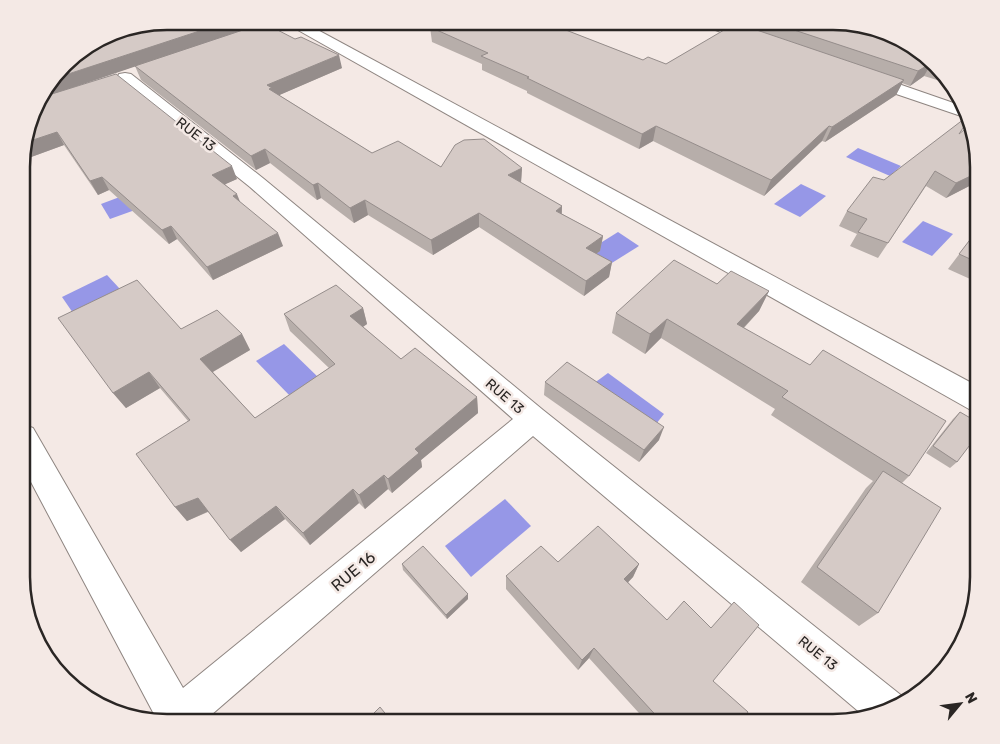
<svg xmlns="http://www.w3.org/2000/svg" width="1000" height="744" font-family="Rubik,sans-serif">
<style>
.water{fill:#9697e7}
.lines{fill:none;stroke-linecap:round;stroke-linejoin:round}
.minor-casing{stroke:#8e8581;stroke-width:2}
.minor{fill:#fff;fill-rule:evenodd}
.wall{fill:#b7aeaa}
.shaded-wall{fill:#958d8b}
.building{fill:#d5cac6;stroke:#958d8b}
.labels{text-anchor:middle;stroke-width:5;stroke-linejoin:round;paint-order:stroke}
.street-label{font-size:14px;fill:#2a2624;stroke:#f4e9e5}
.near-street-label{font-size:16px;fill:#2a2624;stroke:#f4e9e5}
.rim{fill:none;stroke:#2a2624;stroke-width:2.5}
</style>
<rect width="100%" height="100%" fill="#f4e9e5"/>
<g class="water">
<polygon points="858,148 901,166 890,176 846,157"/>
<polygon points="801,184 826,196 800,217 774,204"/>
<polygon points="149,186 160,201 110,219 101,204"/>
<polygon points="923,221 953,234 932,256 902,242"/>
<polygon points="618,232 639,246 607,266 592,257 594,247"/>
<polygon points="107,275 120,289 73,313 62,297"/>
<polygon points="284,344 320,379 292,398 256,361"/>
<polygon points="608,373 664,414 656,424 593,384"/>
<polygon points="505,499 531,526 471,577 445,546"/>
</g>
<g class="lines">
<g class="minor-casing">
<g id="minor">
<polygon points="282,21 301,21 979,387 979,412 969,409"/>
<polygon points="697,21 719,21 767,39 770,42 767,45 757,45 699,24"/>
<polygon points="864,72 965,107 967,118 858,81 856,77 858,73"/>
<polygon points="125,73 131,74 264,179 543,410 902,696 905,702 897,708 864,716 533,436 203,722 153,721 155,716 22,465 22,424 33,428 183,688 513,419 250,187 119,82 117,78 119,74"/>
</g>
</g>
<use href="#minor" class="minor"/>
</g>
<g class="wall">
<polygon points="167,21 250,21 252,27 342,68 279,95 372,153 441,167 522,168 521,183 562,206 562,214 603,236 600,251 596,254 612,262 609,277 584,296 479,227 433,255 368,215 354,223 321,198 317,200 270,163 256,170 141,80 135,66 65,90 237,179 225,184 240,202 283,246 213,280 177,239 169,244 109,190 98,195 64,145 23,160 41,94"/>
<polygon points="445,21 588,21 568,31 643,60 666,64 734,25 725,22 842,22 929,57 950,84 924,76 910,86 902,83 896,95 825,142 822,141 764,196 653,141 639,149 527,93 527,91 482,70 482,64 432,42 430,27"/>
<polygon points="960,133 979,167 979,181 946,198 926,186 878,258 850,246 857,234 839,226 847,211 884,180"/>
<polygon points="979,228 979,283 948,269"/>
<polygon points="769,291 759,311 744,328 909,476 902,483 878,613 859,626 801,582 866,488 873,481 771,415 775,409 661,338 645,354 612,333 616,313"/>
<polygon points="363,308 367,324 363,327 401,359 477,397 478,413 421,460 422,467 392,493 388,489 365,509 359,503 310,545 285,519 241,552 208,512 187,521 175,507 188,421 160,388 126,408 113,393 181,329 242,334 250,350 213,372 255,418 329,368 290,331 284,314"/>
<polygon points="545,382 659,440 639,462 544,395"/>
<polygon points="960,412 957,462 950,468 926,453 953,419"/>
<polygon points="558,562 639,564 633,577 628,582 713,681 741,723 648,723 589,658 578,670 506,589 506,576"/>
<polygon points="402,564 468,599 447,619 403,570"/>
</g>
<g class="shaded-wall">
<polygon points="230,21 250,21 252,27 39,99 41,94 53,79"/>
<polygon points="560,21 588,21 552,39 553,25"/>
<polygon points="339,55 342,68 275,97 276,102 267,85"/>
<polygon points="932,62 924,76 910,86 918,71"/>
<polygon points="904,80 896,95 825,142 832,127"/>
<polygon points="656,126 653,141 639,149 642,134"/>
<polygon points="829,126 822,141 764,196 771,180"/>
<polygon points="57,132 64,145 23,160 23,148 24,143"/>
<polygon points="265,149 270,163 256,170 251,156"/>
<polygon points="232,166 237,179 217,188 212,175"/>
<polygon points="522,168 521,182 508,190 508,175"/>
<polygon points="979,172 979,181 946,198 956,183"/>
<polygon points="102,177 109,190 98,195 90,181"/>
<polygon points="318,183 321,198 317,200 313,185"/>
<polygon points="237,194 242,207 233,196"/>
<polygon points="365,200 368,215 354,223 350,208"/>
<polygon points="562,206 561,221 556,211"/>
<polygon points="479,213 479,227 433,255 431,240"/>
<polygon points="171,226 177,239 169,244 162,230"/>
<polygon points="278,233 283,246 213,280 207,267"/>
<polygon points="603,236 600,251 584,262 586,248"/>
<polygon points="612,262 609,277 584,296 586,281"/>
<polygon points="769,291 759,311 728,344 737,324"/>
<polygon points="363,308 367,324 355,332 350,316"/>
<polygon points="667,319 661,338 645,354 650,334"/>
<polygon points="242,334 250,350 209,374 200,359"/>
<polygon points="149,372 160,388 126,408 113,393"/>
<polygon points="477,397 478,413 421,460 422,467 392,493 388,479 415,449"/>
<polygon points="664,427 659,440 639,462 644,450"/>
<polygon points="384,475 388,489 365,509 359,495"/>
<polygon points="353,489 359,503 310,545 303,533"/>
<polygon points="198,498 209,511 187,521 175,507"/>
<polygon points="276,506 285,519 241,552 230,540"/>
<polygon points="639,564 633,577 619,592 624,579"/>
<polygon points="22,574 38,621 32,625 22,587"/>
<polygon points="468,594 468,599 447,619 446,615"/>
<polygon points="594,648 589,658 578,670 582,660"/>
</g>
<g class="building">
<polygon points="167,21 230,21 53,79 71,57 120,29"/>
<polygon points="445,21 560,21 553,25 643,60 648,57 666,64 736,23 904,80 832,127 829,126 771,180 656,126 642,134 527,78 529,77 481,56 488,53 430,27"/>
<polygon points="770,22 842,22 889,32 929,57 933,62 918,71"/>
<polygon points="264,23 295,39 301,37 339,55 267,85 272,88 269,89 372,153 398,141 441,167 455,145 464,140 484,139 522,168 508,175 562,206 556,211 603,236 586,248 612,262 586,281 479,213 431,240 365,200 350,208 318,183 313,185 265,149 251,156 135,66"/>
<polygon points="116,74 232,166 212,175 237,194 233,196 278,233 207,267 171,226 162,230 102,177 90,181 57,132 24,143 39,98"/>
<polygon points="964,119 967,122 959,134 969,126 979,167 979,172 956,183 935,171 888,243 858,232 867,219 847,211 873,177 884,180"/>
<polygon points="979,228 979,263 959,254"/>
<polygon points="674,260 717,284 731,271 769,291 737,324 810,365 823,350 946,421 909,476 782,397 788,391 667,319 650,334 616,313"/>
<polygon points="137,280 181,329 217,310 242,334 200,359 255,418 335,364 284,314 336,285 363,308 350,316 401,359 415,348 477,397 415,449 419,453 388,479 384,475 359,495 353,489 303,533 276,506 230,540 198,498 175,507 136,454 190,420 149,372 113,393 58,318"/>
<polygon points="567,362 664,427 644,450 545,382"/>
<polygon points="960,412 979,423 979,433 957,462 933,446"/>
<polygon points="883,471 941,508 878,613 817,567"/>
<polygon points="598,526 639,564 624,579 667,620 684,601 711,628 734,602 759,625 713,681 748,712 741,723 663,723 594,648 582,660 506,576 541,546 558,562"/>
<polygon points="423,546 468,594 446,615 402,564"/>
<polygon points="380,707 393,723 364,723"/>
</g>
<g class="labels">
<g class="street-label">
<text transform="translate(196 134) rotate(38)" y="5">RUE 13</text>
<text transform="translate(505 396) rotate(41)" y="5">RUE 13</text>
<text transform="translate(818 653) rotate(39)" y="5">RUE 13</text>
</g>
<g class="near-street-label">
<text transform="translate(353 571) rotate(-40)" y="6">RUE 16</text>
</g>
</g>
<path d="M0 0H1000V744H0ZM167 30H833A137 137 0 0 1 970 167V577A137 137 0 0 1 833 714H167A137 137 0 0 1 30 577V167A137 137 0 0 1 167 30Z" fill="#f4e9e5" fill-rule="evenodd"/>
<path class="rim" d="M167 30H833A137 137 0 0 1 970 167V577A137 137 0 0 1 833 714H167A137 137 0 0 1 30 577V167A137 137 0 0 1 167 30Z"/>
<g transform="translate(960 704) rotate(61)" stroke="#f4e9e5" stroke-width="4" paint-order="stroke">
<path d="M0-4L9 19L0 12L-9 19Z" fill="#2a2624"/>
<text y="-8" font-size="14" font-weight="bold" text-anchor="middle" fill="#2a2624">N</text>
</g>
</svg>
